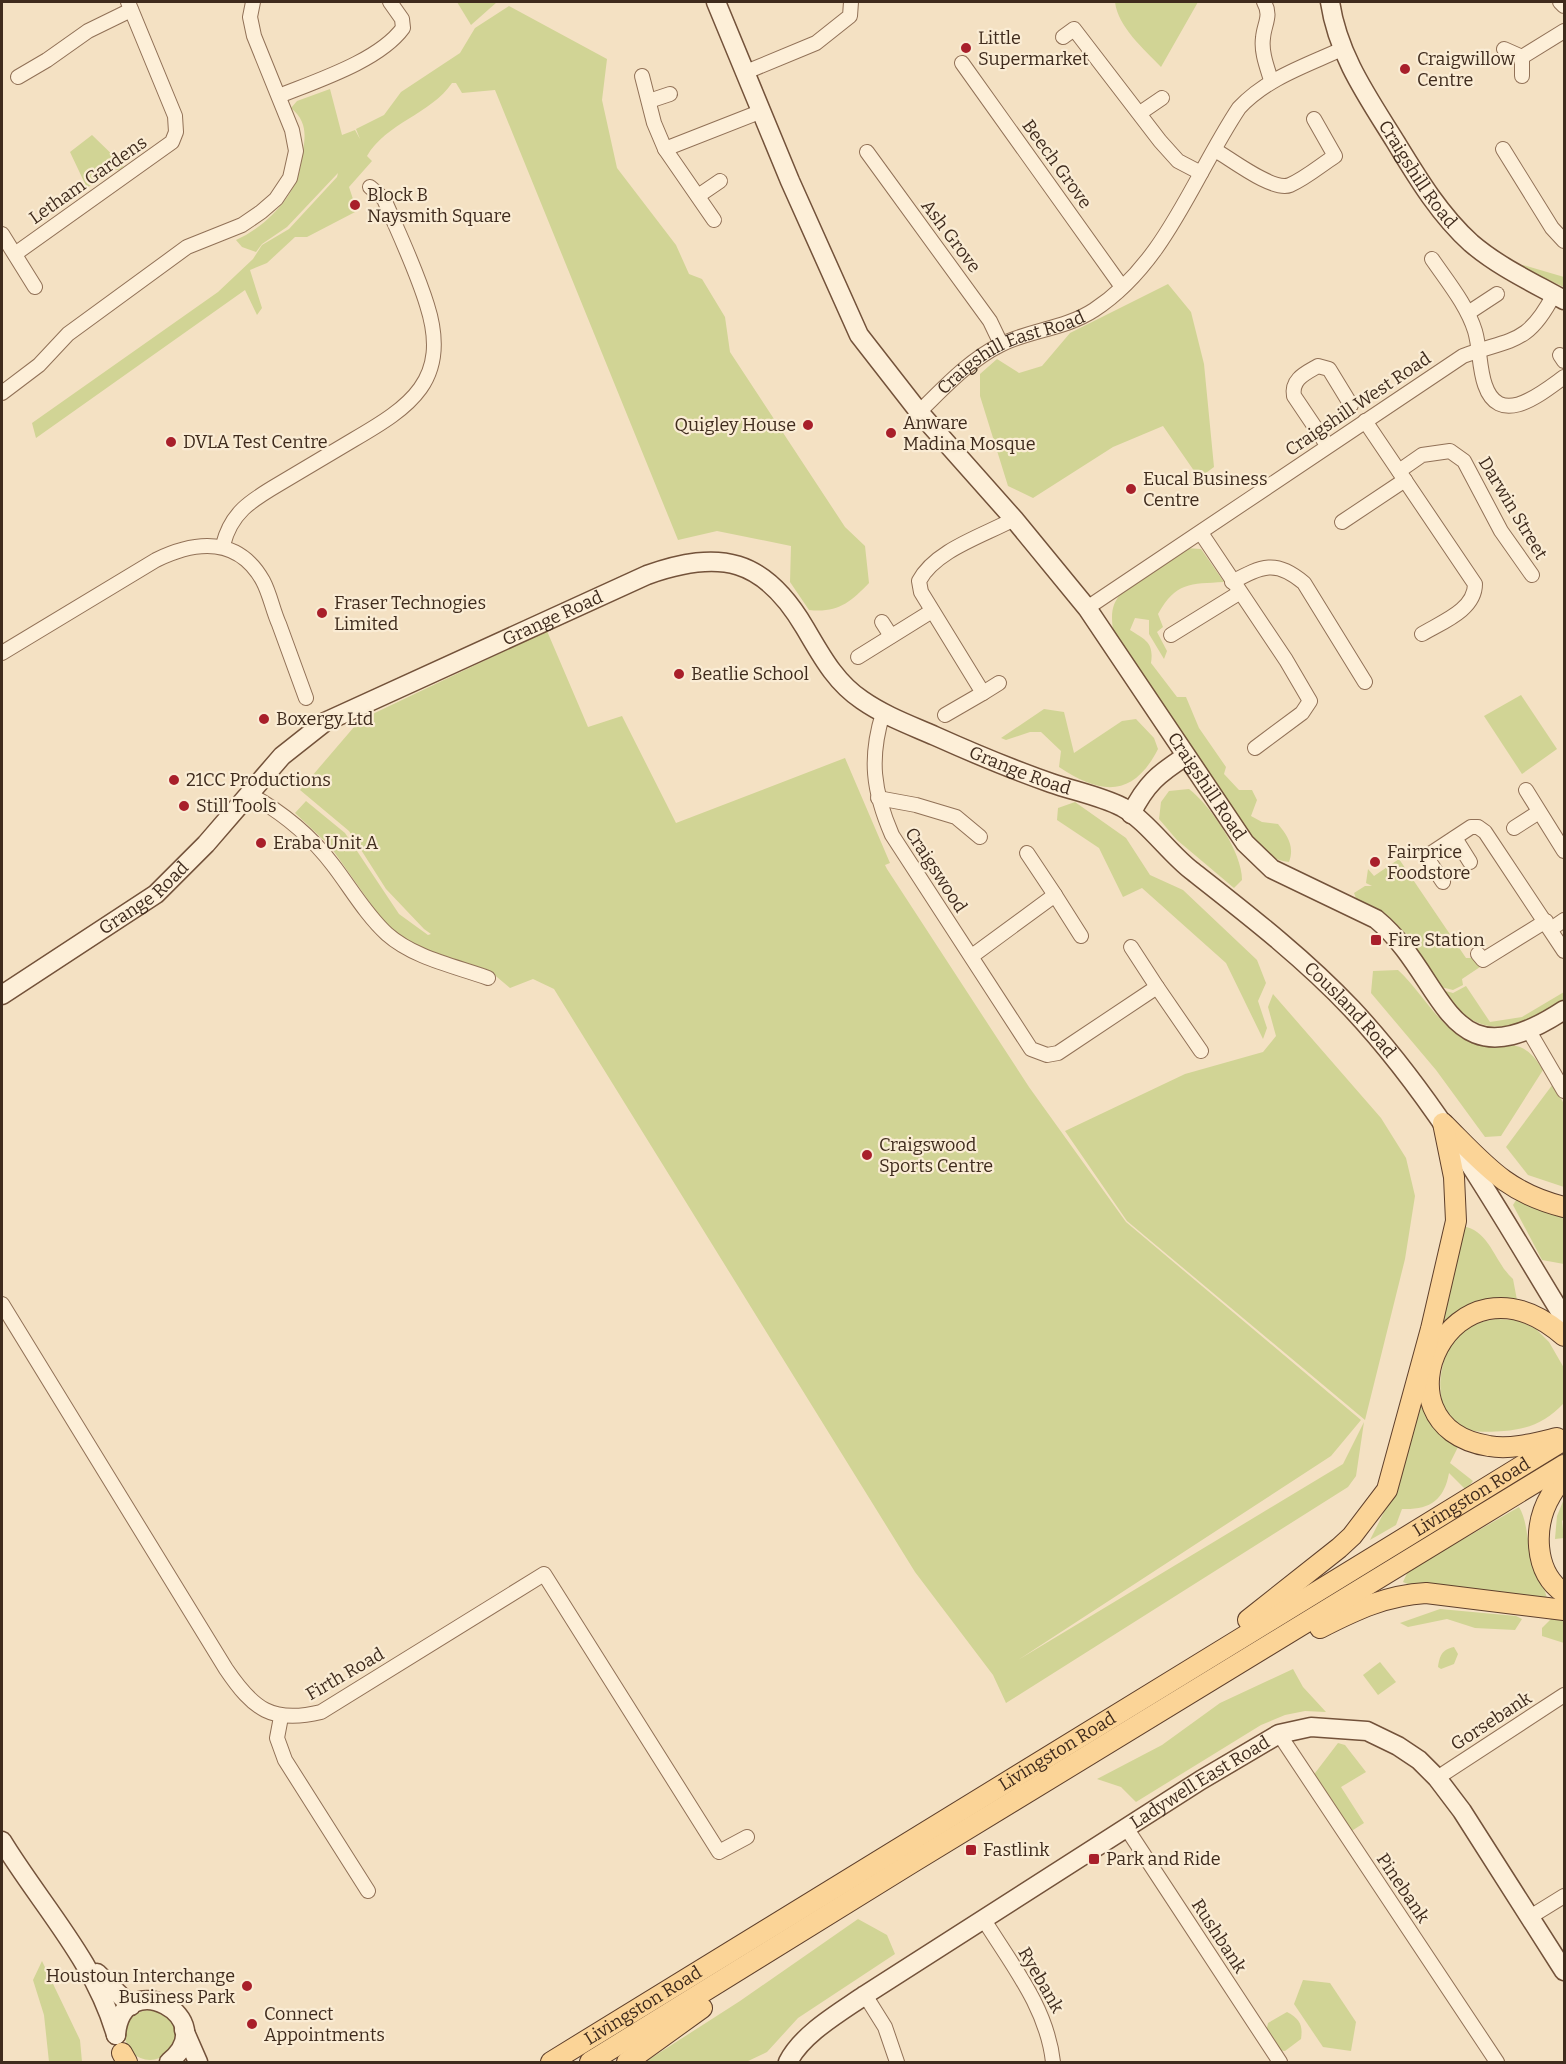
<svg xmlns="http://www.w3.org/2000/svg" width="1566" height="2064" font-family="Bitter,serif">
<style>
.green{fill:#d1d495}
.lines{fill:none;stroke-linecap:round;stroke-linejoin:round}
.street-casing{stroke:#917157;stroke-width:16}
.secondary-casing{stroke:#73523a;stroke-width:21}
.primary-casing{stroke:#5e3f2b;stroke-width:22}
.street{stroke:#fdefd8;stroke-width:14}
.secondary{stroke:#fdefd8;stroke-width:18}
.primary{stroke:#fbd497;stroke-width:20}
.poi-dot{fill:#a81f2a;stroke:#faecd4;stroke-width:2}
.labels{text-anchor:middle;stroke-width:4.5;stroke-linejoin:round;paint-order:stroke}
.poi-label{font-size:18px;fill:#3f2b1d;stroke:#faecd4;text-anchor:start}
.street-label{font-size:18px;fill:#3f2b1d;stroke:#faecd4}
</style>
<rect width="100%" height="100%" fill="#f4e1c3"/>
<g class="green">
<polygon points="457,2 497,2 471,25"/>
<path d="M1115 2H1198L1161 67C1144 49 1118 27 1115 2Z"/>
<path d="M509 6 607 59 602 100 617 168 676 245 689 274 702 279 725 317 730 352 845 527 865 546 869 583C850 603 837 613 809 610L790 582 791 546 717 531 678 540 495 90 462 93 456 83H452C431 114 386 123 367 156L372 161 349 187 357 211 307 237H295L267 263 250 270 262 308 257 315 245 290 36 438 32 423 218 292 253 259 262 245 289 229 337 177 338 173 287 227 262 244 256 252 242 247 236 240C262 229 291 201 299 173 301 166 301 157 303 150 306 134 306 120 291 108L297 101 330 89 342 135 355 130 360 139 356 129 384 115 401 92 460 53 475 28Z"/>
<polygon points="92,135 124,166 119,170 112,169 87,188 70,152"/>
<polygon points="1523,265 1564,277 1564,287 1522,268"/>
<polygon points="1168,284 1191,312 1204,364 1214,467 1199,478 1163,426 1113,447 1033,498 1008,486 980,396 980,374 997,359 1019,373 1042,366 1070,333"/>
<path d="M1185 548 1201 549 1224 582C1190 584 1176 582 1158 614L1163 627 1157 632 1167 651 1164 659 1149 634V620L1135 618 1130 630C1146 640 1154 643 1151 663L1177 697H1186L1199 728 1226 767 1224 774 1239 790H1252L1257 800 1251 816 1262 822 1278 824C1287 835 1295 846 1289 862 1272 861 1258 847 1247 835L1113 630C1111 614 1111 604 1123 591Z"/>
<polygon points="547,631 588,727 622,716 676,823 845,758 890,863 885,865 887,869 1029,1087 1126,1222 1361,1420 1331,1456 1018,1660 1343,1464 1364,1422 1356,1476 1348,1487 1006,1703 993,1675 915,1572 554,989 533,979 510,988 491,972 422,949 390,931 330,846 295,813 306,801 345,833 399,914 428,935 431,934 424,929 386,889 349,831 300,790 360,720"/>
<polygon points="1521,695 1557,749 1522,774 1484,716"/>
<path d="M1044 709 1064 712 1074 753 1122 721 1136 719 1154 738 1158 749C1133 798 1101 795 1059 767L1061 751 1041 732H1030L1006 740 1001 738Z"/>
<path d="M1189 789C1211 806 1242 852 1242 880L1234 888 1177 840 1159 819 1161 802 1169 791Z"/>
<polygon points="1075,802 1126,838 1150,875 1183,890 1257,960 1266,983 1258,1001 1267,1028 1263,1039 1226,963 1142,888 1123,897 1099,848 1057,820 1058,808"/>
<path d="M1399 859 1466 958H1473L1480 967 1462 979 1463 985 1453 990 1441 987C1419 956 1397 907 1357 901L1354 893 1365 886H1372L1366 883 1368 869 1374 876Z"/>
<path d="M1398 970C1421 991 1438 1025 1466 1040 1499 1058 1517 1026 1543 1070L1501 1136 1485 1137 1436 1070 1371 993 1373 971Z"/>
<path d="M1466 986 1490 1022 1522 1017 1564 992V1000C1517 1029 1479 1045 1442 990L1453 993Z"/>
<polygon points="1273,994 1381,1118 1406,1158 1415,1196 1405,1259 1365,1420 1127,1221 1065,1131 1185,1074 1263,1052 1276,1036 1268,1007"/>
<polygon points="1553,1084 1564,1104 1564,1187 1528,1175 1506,1147"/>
<polygon points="1518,1197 1564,1214 1564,1264 1542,1260 1513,1205"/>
<path d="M1462 1226C1490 1230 1494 1262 1513 1279L1517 1300 1470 1305 1435 1333Z"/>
<path d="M1496 1319 1517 1320 1536 1329 1549 1342 1564 1368V1403C1546 1422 1529 1429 1504 1431 1488 1432 1469 1434 1455 1423 1430 1403 1440 1350 1462 1332 1471 1324 1484 1321 1496 1319Z"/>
<path d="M1420 1392 1448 1440 1459 1445 1450 1463 1473 1481 1466 1490 1449 1473C1444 1501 1429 1510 1402 1509L1396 1525 1370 1540 1390 1500Z"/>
<polygon points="1564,1499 1564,1519 1562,1521 1564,1538 1555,1539 1557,1516"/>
<path d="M1519 1507C1528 1522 1526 1540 1532 1557 1537 1571 1543 1583 1547 1598L1412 1586 1403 1582 1408 1571Z"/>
<polygon points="1440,1609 1516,1616 1522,1619 1515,1630 1475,1628 1447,1619 1408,1627 1400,1623"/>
<polygon points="1551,1619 1564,1620 1564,1643 1542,1636 1542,1628"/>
<path d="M1454 1647 1458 1654 1454 1664 1441 1669 1438 1667C1440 1656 1441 1650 1454 1647Z"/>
<polygon points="1380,1662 1396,1682 1378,1695 1363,1675"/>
<polygon points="1293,1669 1303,1687 1326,1712 1305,1711 1285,1715 1261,1725 1136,1802 1121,1787 1097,1779 1162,1745 1220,1703"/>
<polygon points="1338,1743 1345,1745 1366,1772 1341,1787 1364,1823 1350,1832 1312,1777"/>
<polygon points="858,1919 887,1935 895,1954 798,2018 767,2052 746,2062 645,2062 740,2001"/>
<polygon points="42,1961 80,2040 82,2062 49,2062 44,2015 33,1980"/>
<polygon points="1303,1980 1330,1983 1356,2022 1351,2051 1323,2047 1294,2004"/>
<circle cx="150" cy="2035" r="25"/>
<path d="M1287 2012C1300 2019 1303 2025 1301 2039L1285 2051 1277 2050 1266 2033 1268 2023Z"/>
</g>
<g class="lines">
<g class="street-casing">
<g id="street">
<path d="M1264 2C1272 16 1264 24 1263 38 1261 52 1267 67 1271 80"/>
<polyline points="1560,2 1564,6"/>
<polyline points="1063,37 1074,29 1160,141 1178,161 1201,173"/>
<polyline points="1504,49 1522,57 1564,31"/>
<polyline points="1522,57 1522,76"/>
<polyline points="962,63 1122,287"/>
<polyline points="746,72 816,43 850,16 851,2"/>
<polyline points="642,76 654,123 665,149 714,220"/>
<polyline points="18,77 47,60 88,31 131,10"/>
<path d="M279 96C316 81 379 61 403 28L402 19 390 2"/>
<polyline points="649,101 670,94"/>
<polyline points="1140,113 1162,98"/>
<polyline points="665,149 762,111"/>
<polyline points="1503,149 1552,228 1564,241"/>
<path d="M1215 150C1231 159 1273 192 1290 185 1306 178 1321 165 1335 156L1314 119"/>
<polyline points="867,152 990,321 1001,344"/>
<polyline points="698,196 720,181"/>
<polyline points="2,234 35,287"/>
<polyline points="15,254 172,142 176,132 175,116 128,2"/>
<path d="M1432 259C1447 281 1467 305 1475 331 1480 348 1479 368 1485 385 1500 429 1543 392 1564 377"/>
<polyline points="1468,313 1497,294"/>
<polyline points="1560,355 1564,361"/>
<polyline points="2,393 39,365 68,334 187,247 242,225 261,212 276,199 290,178 296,151 292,130 254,36 250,17 253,2"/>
<path id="s1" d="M919 412C944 388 968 361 1000 345 1029 330 1065 329 1094 310 1166 263 1193 177 1239 108 1267 78 1305 66 1342 49"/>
<path d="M1365 421 1475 584C1475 610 1442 622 1422 634"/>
<path d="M1327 445 1294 396C1291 379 1306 373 1318 366L1329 369 1351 405"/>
<polyline points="1399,471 1422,455 1450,451 1464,461 1501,531 1532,575"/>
<polyline points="1342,522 1405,480"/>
<polyline points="1201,533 1286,660 1310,701 1302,713 1255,748"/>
<path d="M223 545C231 513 250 501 279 484 303 470 328 455 353 440 410 407 451 380 427 305 416 269 399 234 384 199L370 187"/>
<path d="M1232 582C1262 566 1276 559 1304 583L1365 682"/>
<path d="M1087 608 1463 356C1512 338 1528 345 1554 294"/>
<polyline points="882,622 891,636"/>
<polyline points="1171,635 1239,593"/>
<path d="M2 653 156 560C195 541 238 536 263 581 270 594 273 611 279 624 288 649 297 673 306 698"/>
<polyline points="858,657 932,611"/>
<polyline points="983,693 999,683"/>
<path d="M883 713C869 758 873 791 892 835L1031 1049 1047 1055 1058 1053 1157 987 1201 1051"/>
<path d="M945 715 983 693 921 592 919 581C935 550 985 535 1014 519"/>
<polyline points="1526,790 1564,851"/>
<path d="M249 794C280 811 311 836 333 865 350 887 366 915 387 934 414 958 455 966 488 978"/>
<polyline points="878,798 916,805 956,817 980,837"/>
<polyline points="1514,828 1539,812"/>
<polyline points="1455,838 1470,862"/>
<polyline points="1027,853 1055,895"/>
<polyline points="1443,882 1429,861 1430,854 1471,827 1478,827 1485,832 1564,951"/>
<polyline points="1551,929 1564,920"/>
<polyline points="1131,947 1157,987"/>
<polyline points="1478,954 1483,960 1546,921"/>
<polyline points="972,956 1055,895 1081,936"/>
<polyline points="1529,1031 1564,1091"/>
<path d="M2 1304 226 1669C253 1709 272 1724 321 1712L544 1574 719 1852 747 1837"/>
<polyline points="281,1717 277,1738 285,1760 368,1891"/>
<polyline points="1279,1734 1497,2062"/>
<polyline points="1437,1778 1564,1695"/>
<polyline points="1127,1829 1280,2062"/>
<polyline points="1530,1917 1564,1896"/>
<path d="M984 1920C1012 1965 1047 2008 1053 2062"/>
<polyline points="865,1995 885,2027 897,2062"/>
</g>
</g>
<g class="secondary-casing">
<g id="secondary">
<path id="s2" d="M716 2 790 181 859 335 919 412 1014 519 1087 608 1245 843 1272 869 1376 919C1448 978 1444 1089 1564 1010"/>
<path id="s3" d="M1330 2C1338 55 1367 96 1395 141 1417 177 1439 214 1471 243 1499 267 1532 282 1564 300"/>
<path d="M1131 814C1146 784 1158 774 1186 756"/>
<path id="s4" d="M2 995 156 894 206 844 282 756 325 722 647 575C720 549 764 558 805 628 821 655 835 682 862 700 885 716 910 725 935 736 973 753 1011 769 1051 783 1074 791 1100 796 1122 807 1146 820 1169 853 1191 870 1247 914 1304 958 1352 1009 1438 1101 1499 1212 1564 1318"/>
<path d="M2 1841C41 1905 95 1961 116 2035"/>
<polyline points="97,1973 131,2006"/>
<polyline points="184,2030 198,2062"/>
<path d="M116 2035C122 1963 224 2018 169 2062"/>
<path id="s5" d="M788 2062C802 2034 839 2013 865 1995L1201 1780 1279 1734 1311 1727 1367 1731 1398 1746 1419 1760 1437 1778 1462 1811 1564 1971"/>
</g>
</g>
<g class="primary-casing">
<g id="primary">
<path d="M1445 1125C1485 1165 1507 1193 1564 1207"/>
<path d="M1557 1438C1536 1443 1511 1450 1489 1446 1366 1427 1452 1238 1564 1336"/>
<path d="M1564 1475C1560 1482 1555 1488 1551 1495 1533 1525 1533 1572 1564 1593"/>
<polyline points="1248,1620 1339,1548 1352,1536 1387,1490 1431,1329 1456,1221 1454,1177 1443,1123"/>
<path d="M1320 1628C1355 1610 1387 1595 1426 1593L1564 1610"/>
<polyline points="122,2053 127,2062"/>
<path id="s6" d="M551 2062 1564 1440"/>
<polyline points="590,2062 910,1864 1564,1465"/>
<polyline points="627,2062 702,2008"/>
</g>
</g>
<use href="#street" class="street"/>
<use href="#secondary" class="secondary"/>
<use href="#primary" class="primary"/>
</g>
<g class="poi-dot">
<circle cx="966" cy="48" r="6"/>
<circle cx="1405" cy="69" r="6"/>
<circle cx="355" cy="205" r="6"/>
<circle cx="808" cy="425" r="6"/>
<circle cx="891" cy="433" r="6"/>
<circle cx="171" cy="442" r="6"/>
<circle cx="1131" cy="489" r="6"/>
<circle cx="322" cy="613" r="6"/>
<circle cx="679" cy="674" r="6"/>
<circle cx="264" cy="719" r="6"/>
<circle cx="174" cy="780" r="6"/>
<circle cx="184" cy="806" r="6"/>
<circle cx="261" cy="843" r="6"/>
<circle cx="1375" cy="862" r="6"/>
<rect x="1370" y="934" width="12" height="12" rx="3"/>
<circle cx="867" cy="1155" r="6"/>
<rect x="965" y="1844" width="12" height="12" rx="3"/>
<rect x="1088" y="1853" width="12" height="12" rx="3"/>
<circle cx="247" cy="1986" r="6"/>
<circle cx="252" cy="2024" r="6"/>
</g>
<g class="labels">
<g class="poi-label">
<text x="978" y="44">Little<tspan x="978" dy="21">Supermarket</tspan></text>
<text x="1417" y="65">Craigwillow<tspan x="1417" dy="21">Centre</tspan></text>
<text x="367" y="201">Block B<tspan x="367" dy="21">Naysmith Square</tspan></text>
<text x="903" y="429">Anware<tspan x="903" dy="21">Madina Mosque</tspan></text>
<text x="796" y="431" text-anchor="end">Quigley House</text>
<text x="183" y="448">DVLA Test Centre</text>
<text x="1143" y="485">Eucal Business<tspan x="1143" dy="21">Centre</tspan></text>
<text x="334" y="609">Fraser Technogies<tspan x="334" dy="21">Limited</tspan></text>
<text x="691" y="680">Beatlie School</text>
<text x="276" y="725">Boxergy Ltd</text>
<text x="186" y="786">21CC Productions</text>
<text x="196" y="812">Still Tools</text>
<text x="273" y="849">Eraba Unit A</text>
<text x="1387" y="858">Fairprice<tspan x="1387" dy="21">Foodstore</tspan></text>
<text x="1388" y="946">Fire Station</text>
<text x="879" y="1151">Craigswood<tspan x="879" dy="21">Sports Centre</tspan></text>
<text x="983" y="1856">Fastlink</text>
<text x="1106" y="1865">Park and Ride</text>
<text x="235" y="1982" text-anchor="end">Houstoun Interchange<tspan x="235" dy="21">Business Park</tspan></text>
<text x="264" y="2020">Connect<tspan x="264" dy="21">Appointments</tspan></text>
</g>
<g class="street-label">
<text transform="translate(1057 164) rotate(54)" y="6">Beech Grove</text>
<text dy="6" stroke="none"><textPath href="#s3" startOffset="195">Craigshill Road</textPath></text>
<text transform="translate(88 180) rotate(-35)" y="6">Letham Gardens</text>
<text transform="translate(951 236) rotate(53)" y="6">Ash Grove</text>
<text dy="6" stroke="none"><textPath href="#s1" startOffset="112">Craigshill East Road</textPath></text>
<text transform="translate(1358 404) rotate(-34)" y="6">Craigshill West Road</text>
<text transform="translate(1513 508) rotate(59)" y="6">Darwin Street</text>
<text dy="6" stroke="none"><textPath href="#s4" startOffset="676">Grange Road</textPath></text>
<text dy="6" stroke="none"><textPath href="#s4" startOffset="1233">Grange Road</textPath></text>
<text dy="6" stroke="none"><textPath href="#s2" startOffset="933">Craigshill Road</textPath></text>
<text transform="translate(936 870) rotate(57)" y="6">Craigswood</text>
<text dy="6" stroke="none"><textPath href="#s4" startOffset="172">Grange Road</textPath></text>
<text dy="6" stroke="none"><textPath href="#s4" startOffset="1647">Cousland Road</textPath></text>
<text dy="6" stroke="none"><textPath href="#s6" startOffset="1080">Livingston Road</textPath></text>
<text transform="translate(345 1674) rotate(-30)" y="6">Firth Road</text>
<text transform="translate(1491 1721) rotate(-33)" y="6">Gorsebank</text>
<text dy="6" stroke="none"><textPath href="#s6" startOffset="594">Livingston Road</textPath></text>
<text dy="6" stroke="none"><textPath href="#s5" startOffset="500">Ladywell East Road</textPath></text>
<text transform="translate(1403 1888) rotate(56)" y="6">Pinebank</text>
<text transform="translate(1219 1936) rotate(57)" y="6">Rushbank</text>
<text transform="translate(1041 1980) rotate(60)" y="6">Ryebank</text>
<text dy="6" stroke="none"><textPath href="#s6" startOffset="108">Livingston Road</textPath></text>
</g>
</g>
<rect width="1566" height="2064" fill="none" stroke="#3f2b1d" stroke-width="6"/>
</svg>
